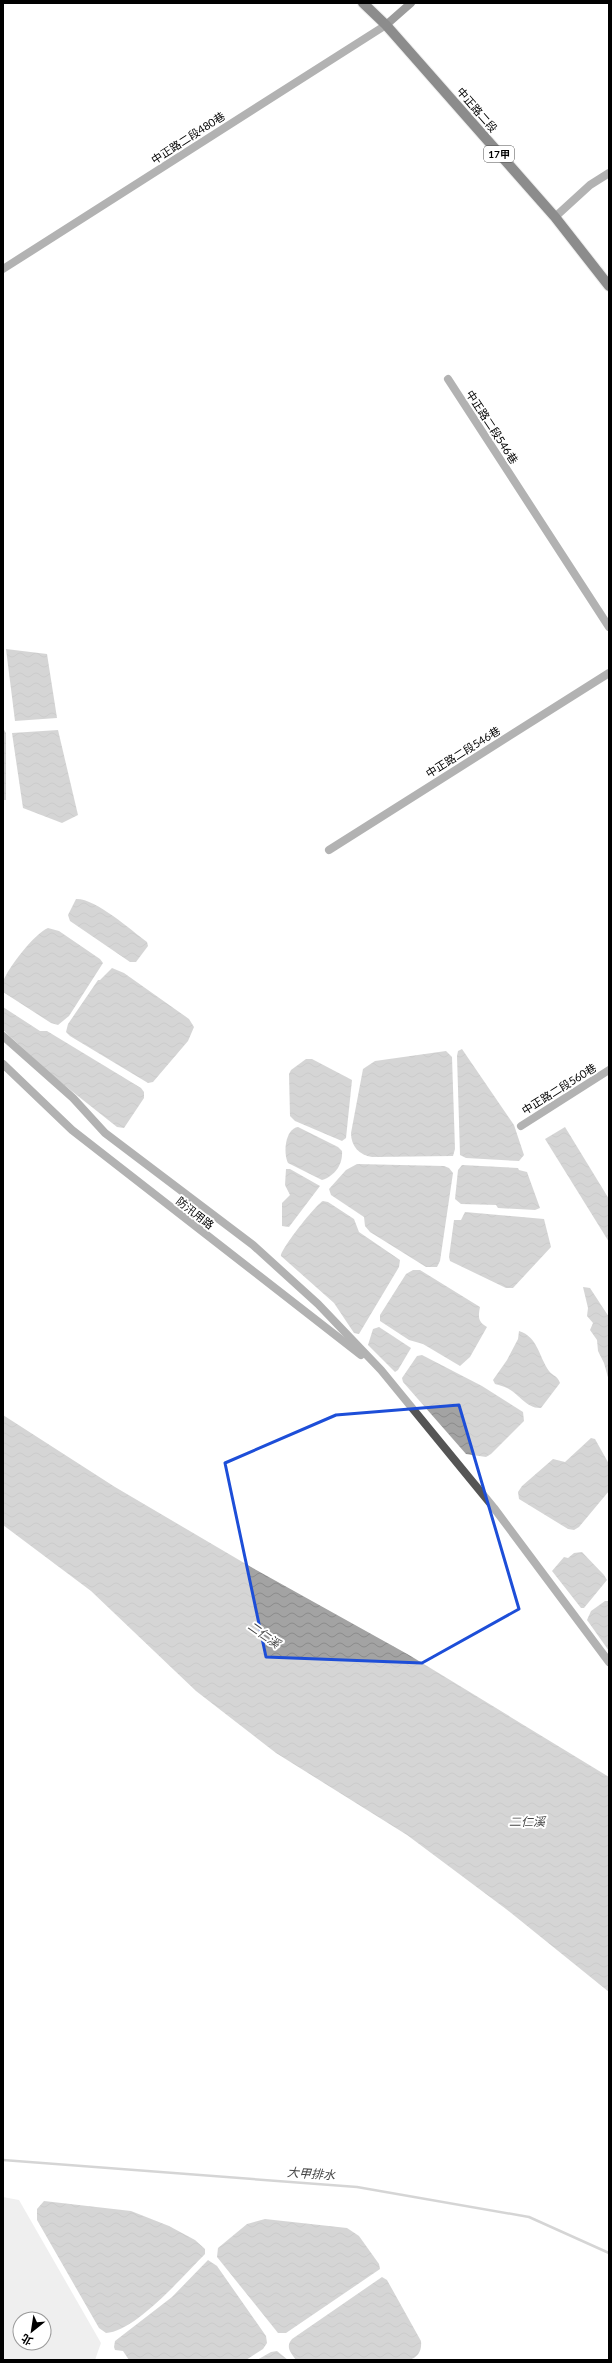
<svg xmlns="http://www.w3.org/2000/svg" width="612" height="2363" font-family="Lato,'Noto Sans TC',sans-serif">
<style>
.grass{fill:#dcdcdc;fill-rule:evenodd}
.water{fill:url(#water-waves)}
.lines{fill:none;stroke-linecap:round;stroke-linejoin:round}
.stream{stroke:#a3a3a3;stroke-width:2.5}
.primary-casing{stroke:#dbdbdb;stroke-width:12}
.street{stroke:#555;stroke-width:8}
.secondary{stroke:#222;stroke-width:8}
.primary{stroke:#000;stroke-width:10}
.marked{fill:none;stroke:#1d4ed8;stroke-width:3;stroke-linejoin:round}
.labels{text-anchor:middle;stroke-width:4;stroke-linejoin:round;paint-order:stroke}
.shield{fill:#fff;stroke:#4c4c4c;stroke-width:1}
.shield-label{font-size:10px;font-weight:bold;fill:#000}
.street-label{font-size:11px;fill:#000;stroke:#fff}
.water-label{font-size:12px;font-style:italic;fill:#444;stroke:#fff}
</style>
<defs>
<pattern id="water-waves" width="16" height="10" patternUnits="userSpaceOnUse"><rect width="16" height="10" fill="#a3a3a3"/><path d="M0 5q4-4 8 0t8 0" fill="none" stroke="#8b8b8b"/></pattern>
</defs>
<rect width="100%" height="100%" fill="#fff"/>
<path class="grass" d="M3 2197 19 2200 101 2343 95 2360H3ZM20 2319H44V2343H20Z"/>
<g class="water">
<polygon points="6,649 47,654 57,718 15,721"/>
<polygon points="3,728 6,733 6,800 3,800"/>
<polygon points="58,730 78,815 62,823 23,808 12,733"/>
<path d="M76 899C95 898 131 930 147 942L148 946 136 962H130L70 921 68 915Z"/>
<path d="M48 928 59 931 100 959 103 963 69 1016 58 1025 51 1023 3 992C3 989 2 985 3 982 7 969 35 933 48 928Z"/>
<polygon points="112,968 124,973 189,1019 194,1027 188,1041 153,1082 148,1083 70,1036 66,1032 68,1024 98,980 100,980"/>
<polygon points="3,1007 40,1031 47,1031 141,1088 144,1092 144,1098 124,1128 117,1127 54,1077 3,1030"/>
<polygon points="462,1049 514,1125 524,1155 519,1161 466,1158 460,1155 457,1056 458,1051"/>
<path d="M446 1051 452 1057 455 1149 453 1156 372 1157C359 1155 351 1146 351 1133L363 1069 375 1061Z"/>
<polygon points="306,1059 312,1059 352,1080 346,1138 342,1141 295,1121 290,1116 289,1074 291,1070"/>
<path d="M298 1127 338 1147 342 1151C343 1164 335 1176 322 1180L288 1163C283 1153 285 1129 298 1127Z"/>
<polygon points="565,1127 609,1199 609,1242 545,1139"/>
<polygon points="357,1164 444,1166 449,1168 453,1173 440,1261 437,1267 426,1267 370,1232 365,1226 364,1217 331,1195 329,1189 346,1170"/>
<polygon points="462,1165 518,1168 519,1170 527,1172 540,1208 535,1210 498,1208 496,1205 461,1204 455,1199 458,1170"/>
<polygon points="286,1169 290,1169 320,1186 289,1227 282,1226 282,1203 290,1195 285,1185"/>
<path d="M323 1201 328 1202 354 1219 359 1232 400 1260 399 1267 359 1334 354 1333 334 1303 281 1256C280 1250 317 1203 323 1201Z"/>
<polygon points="465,1212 544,1219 551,1247 513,1288 506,1288 450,1261 449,1257 454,1220 461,1220"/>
<path d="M413 1270H420L480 1307C478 1317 478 1322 487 1327L470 1357 460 1366 423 1344 409 1340 380 1321V1315L406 1274Z"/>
<polygon points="583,1287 590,1288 609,1317 609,1381 604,1363 598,1351 597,1340 590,1330 593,1323 587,1316 588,1308"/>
<polygon points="379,1327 411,1348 398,1370 395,1372 368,1345 373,1329"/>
<path d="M519 1331C538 1337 539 1357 549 1371 553 1376 558 1376 560 1383L541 1408C527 1409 519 1394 507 1388 503 1386 499 1385 495 1384L493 1380 507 1360 518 1339Z"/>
<polygon points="422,1355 482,1386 523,1412 524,1421 491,1454 486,1457 466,1454 403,1382 402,1378 417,1356"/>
<polygon points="3,1415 115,1487 251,1567 409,1655 609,1777 609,1992 506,1909 407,1835 276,1753 196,1691 91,1591 3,1525"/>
<polygon points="591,1438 595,1439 609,1464 609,1491 579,1527 574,1530 568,1529 519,1499 518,1492 522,1486 553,1459 565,1462"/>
<polygon points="582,1552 604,1575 607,1580 584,1608 581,1608 552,1571 564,1557 568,1558 574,1553"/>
<polygon points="605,1601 609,1601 609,1651 587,1620 591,1611"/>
<path d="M44 2201 131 2211 169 2226 195 2240 205 2249V2254C184 2275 135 2332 106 2333L99 2328 37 2220V2209Z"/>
<polygon points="265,2219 347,2228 359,2236 379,2264 380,2269 286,2333 278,2333 217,2257 218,2248 247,2224"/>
<polygon points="208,2260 217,2266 266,2336 267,2343 263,2349 246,2360 129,2360 123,2351 115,2350 114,2347 115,2341 172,2297"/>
<path d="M382 2277 387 2280 421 2341C422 2351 418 2357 409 2360H296C291 2353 285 2347 292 2339Z"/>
<polygon points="277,2351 288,2360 257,2360 271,2352"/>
</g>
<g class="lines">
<polyline class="stream" points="3,2160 357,2187 529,2217 609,2253"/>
<g class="primary-casing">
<polyline id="primary" points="363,3 386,25 555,217 609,286"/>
</g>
<g class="street">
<polyline points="555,217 590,185 609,173"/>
<polyline points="3,269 386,25"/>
<polyline points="448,379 609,627"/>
<polyline points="329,850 609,673"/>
<polyline points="3,1036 73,1098 105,1133 253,1245 318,1304 381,1370 494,1508 609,1662"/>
<polyline points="3,1064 72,1130 361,1355"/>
<polyline points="521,1126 609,1070"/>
</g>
<polyline class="secondary" points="386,25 411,3"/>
<use href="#primary" class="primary"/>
</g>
<path d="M0 0H612V2363H0ZM459 1405 519 1609 422 1663 266 1657 225 1463 336 1415Z" fill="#fff" fill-opacity=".55" fill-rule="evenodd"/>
<path class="marked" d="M459 1405 519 1609 422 1663 266 1657 225 1463 336 1415Z"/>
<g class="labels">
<rect class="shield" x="484" y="146" width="30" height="16" rx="3"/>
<g class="shield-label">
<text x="499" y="158">17甲</text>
</g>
<g class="street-label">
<text transform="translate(477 110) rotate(49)" y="4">中正路二段</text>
<text transform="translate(188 138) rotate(-33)" y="4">中正路二段480巷</text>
<text transform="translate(492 427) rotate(57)" y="4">中正路二段546巷</text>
<text transform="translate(463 752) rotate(-32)" y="4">中正路二段546巷</text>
<text transform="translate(559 1089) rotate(-32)" y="4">中正路二段560巷</text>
<text transform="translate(195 1213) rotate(38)" y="4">防汛用路</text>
</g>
<g class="water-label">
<text transform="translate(264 1635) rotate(35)" y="4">二仁溪</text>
<text x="527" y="1826">二仁溪</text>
<text transform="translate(311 2174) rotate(4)" y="4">大甲排水</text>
</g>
</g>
<rect width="612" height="2363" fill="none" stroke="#000000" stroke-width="8"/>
<g transform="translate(32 2331) rotate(210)"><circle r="19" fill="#ffffff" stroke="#999999"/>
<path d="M0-3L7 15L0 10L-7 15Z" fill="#000000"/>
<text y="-6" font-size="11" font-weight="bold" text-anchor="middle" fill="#000000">北</text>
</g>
</svg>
